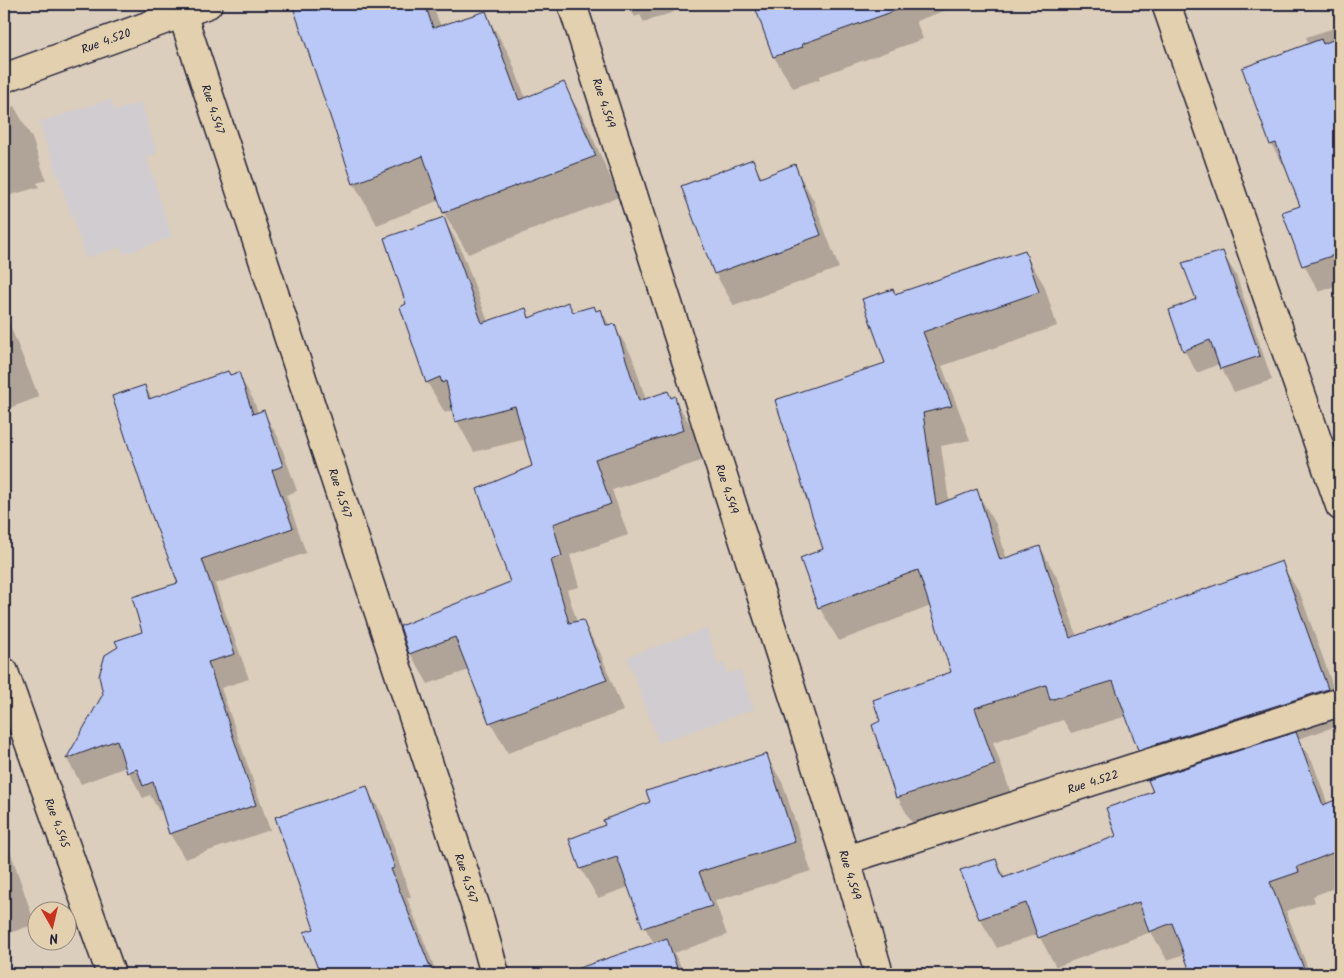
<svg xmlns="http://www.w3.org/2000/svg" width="1344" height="978" font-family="Kalam,sans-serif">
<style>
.built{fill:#d1cccf}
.shadow{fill:#0003}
.building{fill:#bac8f8;stroke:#22223b}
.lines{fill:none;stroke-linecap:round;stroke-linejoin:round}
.minor-casing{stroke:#22223b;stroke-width:31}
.minor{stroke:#e3d0ae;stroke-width:28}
.labels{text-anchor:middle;stroke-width:4;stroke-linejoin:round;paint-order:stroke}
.street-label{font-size:12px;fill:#22223b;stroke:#e3d0ae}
</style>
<rect width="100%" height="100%" fill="#dbcebd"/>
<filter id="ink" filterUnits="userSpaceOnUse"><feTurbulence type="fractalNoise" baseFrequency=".02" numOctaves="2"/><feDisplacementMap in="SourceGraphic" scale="10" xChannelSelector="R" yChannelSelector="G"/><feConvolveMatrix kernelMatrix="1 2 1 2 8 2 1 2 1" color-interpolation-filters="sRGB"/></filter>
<g filter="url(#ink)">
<g class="built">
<polygon points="111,99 115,111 141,102 157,153 147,158 172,237 124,254 121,247 86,258 39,122"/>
<polygon points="707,628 718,665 725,663 728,674 740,670 754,709 659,743 627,657"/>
</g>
<g class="shadow">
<polygon points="293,4 432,4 441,27 485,13 509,54 526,99 563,84 587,125 619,197 468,254 444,213 440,200 377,225 354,184"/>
<polygon points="627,4 671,4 674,12 644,22 640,15 635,17"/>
<polygon points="756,4 963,4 916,21 923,39 820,76 820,79 793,88 774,57"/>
<polygon points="1333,4 1340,4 1340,17"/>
<polygon points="1340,26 1340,284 1319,292 1304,265 1301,206 1287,171 1271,144 1309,45 1306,37"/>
<polygon points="14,106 32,138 46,180 37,183 39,187 4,197 4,110"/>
<polygon points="752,161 762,178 794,166 813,199 839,268 734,306 715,273"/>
<polygon points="444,219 461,249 488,322 525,310 531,319 572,314 594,307 597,312 601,310 610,326 614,325 632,356 646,400 668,392 671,399 674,398 692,428 701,461 612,490 628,535 570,555 579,587 567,590 577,622 582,621 600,652 623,711 508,753 491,723 469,670 428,684 410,653 511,583 534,466 526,439 474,452 457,421 454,409 445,413 427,382 408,305"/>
<polygon points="1024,252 1044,285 1057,326 942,366 970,440 941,446 949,501 976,491 996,524 1007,559 1040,547 1059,581 1077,637 1281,563 1301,596 1340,706 1340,725 1298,739 1313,763 1328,805 1337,801 1340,808 1340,886 1313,896 1315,902 1286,911 1310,974 1192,974 1185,954 1167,960 1151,932 1056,967 1038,934 997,948 980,919 962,871 995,860 1006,878 1118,837 1154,793 1156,779 1139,750 1127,716 1071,733 1063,720 993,742 1013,799 917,832 898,798 873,725 882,722 952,673 931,606 839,641 819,607 825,549 887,363 895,295"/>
<polygon points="1222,252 1236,275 1272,380 1234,392 1219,364 1197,373 1184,350 1197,300"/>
<polygon points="4,311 39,397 4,410"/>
<polygon points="238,374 253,399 258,413 263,411 278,437 297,491 286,495 306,553 215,584 249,679 221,688 270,830 185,859 170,834 162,809 159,811 150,795 143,798 126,767 81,784 67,759 104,694 143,633 180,584 145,386 152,399"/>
<polygon points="766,755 783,784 811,871 715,901 727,935 674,953 685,974 565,974 654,943 645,928 629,887 598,898 581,869 571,840 606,826 651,803"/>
<polygon points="366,787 383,816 411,897 407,898 437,974 321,974 305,933 315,930"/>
<polygon points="4,833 35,924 4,935"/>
</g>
<g class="building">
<polygon points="292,4 425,4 433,28 486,11 519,100 564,82 596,156 443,213 423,156 353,184"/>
<polygon points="754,4 902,4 903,8 802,44 803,47 773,57"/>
<polygon points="1340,37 1340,253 1302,266 1282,212 1300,206 1276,143 1270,145 1242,68 1321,39 1323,44"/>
<polygon points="753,159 760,178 795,164 821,235 714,274 681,186"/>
<polygon points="444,217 482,323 526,308 529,318 568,302 573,312 594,306 596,311 601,309 606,325 615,324 639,401 668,391 671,398 675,396 684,430 595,459 611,504 553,524 562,556 551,560 569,623 583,620 607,680 489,723 455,637 409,654 400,626 510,582 477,489 532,466 515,406 455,422 446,381 442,383 440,377 426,383 400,307 406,304 384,238"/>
<polygon points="1025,250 1039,292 923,332 952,406 923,413 936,505 977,489 1000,560 1040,546 1070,638 1282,561 1328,689 1138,750 1113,681 1050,700 1046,685 975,708 995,765 896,798 872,725 880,721 873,700 951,672 918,570 818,608 800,558 823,549 775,400 885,363 862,299 893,289 895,294"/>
<polygon points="1223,251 1260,356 1220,369 1210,340 1183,351 1169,310 1196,299 1182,263"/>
<polygon points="228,371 230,375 239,372 253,414 264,410 283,466 272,470 293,528 202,559 235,654 208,662 256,805 169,834 153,782 143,786 137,769 127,773 117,740 66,759 103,694 99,676 105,655 118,647 115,641 142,632 132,597 178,583 148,506 112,396 145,385 149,399"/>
<polygon points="1296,732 1323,805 1340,798 1340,850 1297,867 1299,872 1270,882 1306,974 1191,974 1172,923 1149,932 1139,902 1038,938 1026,903 979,919 960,870 996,859 1003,878 1116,836 1106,808 1153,792 1148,780"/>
<polygon points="767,754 795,842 699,872 712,906 643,928 617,857 580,869 569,839 605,825 603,820 650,802 646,791"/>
<polygon points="367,786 395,868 391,869 433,974 320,974 304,932 314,929 275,817"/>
<polygon points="667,938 679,974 577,974 576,969"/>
</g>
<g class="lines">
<g class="minor-casing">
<g id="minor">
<polyline points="572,4 846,860 879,974"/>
<polyline points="1166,4 1340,506"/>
<polyline points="182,13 480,920 495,974"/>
<polyline points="4,78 208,4"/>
<polyline points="4,672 111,974"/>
<polyline points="846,860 1340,702"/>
</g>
</g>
<use href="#minor" class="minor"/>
</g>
</g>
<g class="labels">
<g class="street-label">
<text transform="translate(106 41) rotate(-20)" y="4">Rue 4.520</text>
<text transform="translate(604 103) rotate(72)" y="4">Rue 4.549</text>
<text transform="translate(213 109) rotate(72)" y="4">Rue 4.547</text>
<text transform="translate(727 489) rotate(72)" y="4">Rue 4.549</text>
<text transform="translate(340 493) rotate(72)" y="4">Rue 4.547</text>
<text transform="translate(1093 782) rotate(-18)" y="4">Rue 4.522</text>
<text transform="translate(57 823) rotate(70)" y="4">Rue 4.545</text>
<text transform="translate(850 875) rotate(73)" y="4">Rue 4.549</text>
<text transform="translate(466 878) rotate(72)" y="4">Rue 4.547</text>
</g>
</g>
<rect width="1344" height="978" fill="none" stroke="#e3d0ae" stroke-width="20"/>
<rect x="10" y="10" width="1324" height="958" fill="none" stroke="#22223b" stroke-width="2" filter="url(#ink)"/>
<g transform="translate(52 926) rotate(172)"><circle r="24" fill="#e3d0ae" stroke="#968a80"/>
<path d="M0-4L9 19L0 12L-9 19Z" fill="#c8321e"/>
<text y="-8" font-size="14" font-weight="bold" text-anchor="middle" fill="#22223b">N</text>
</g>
</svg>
